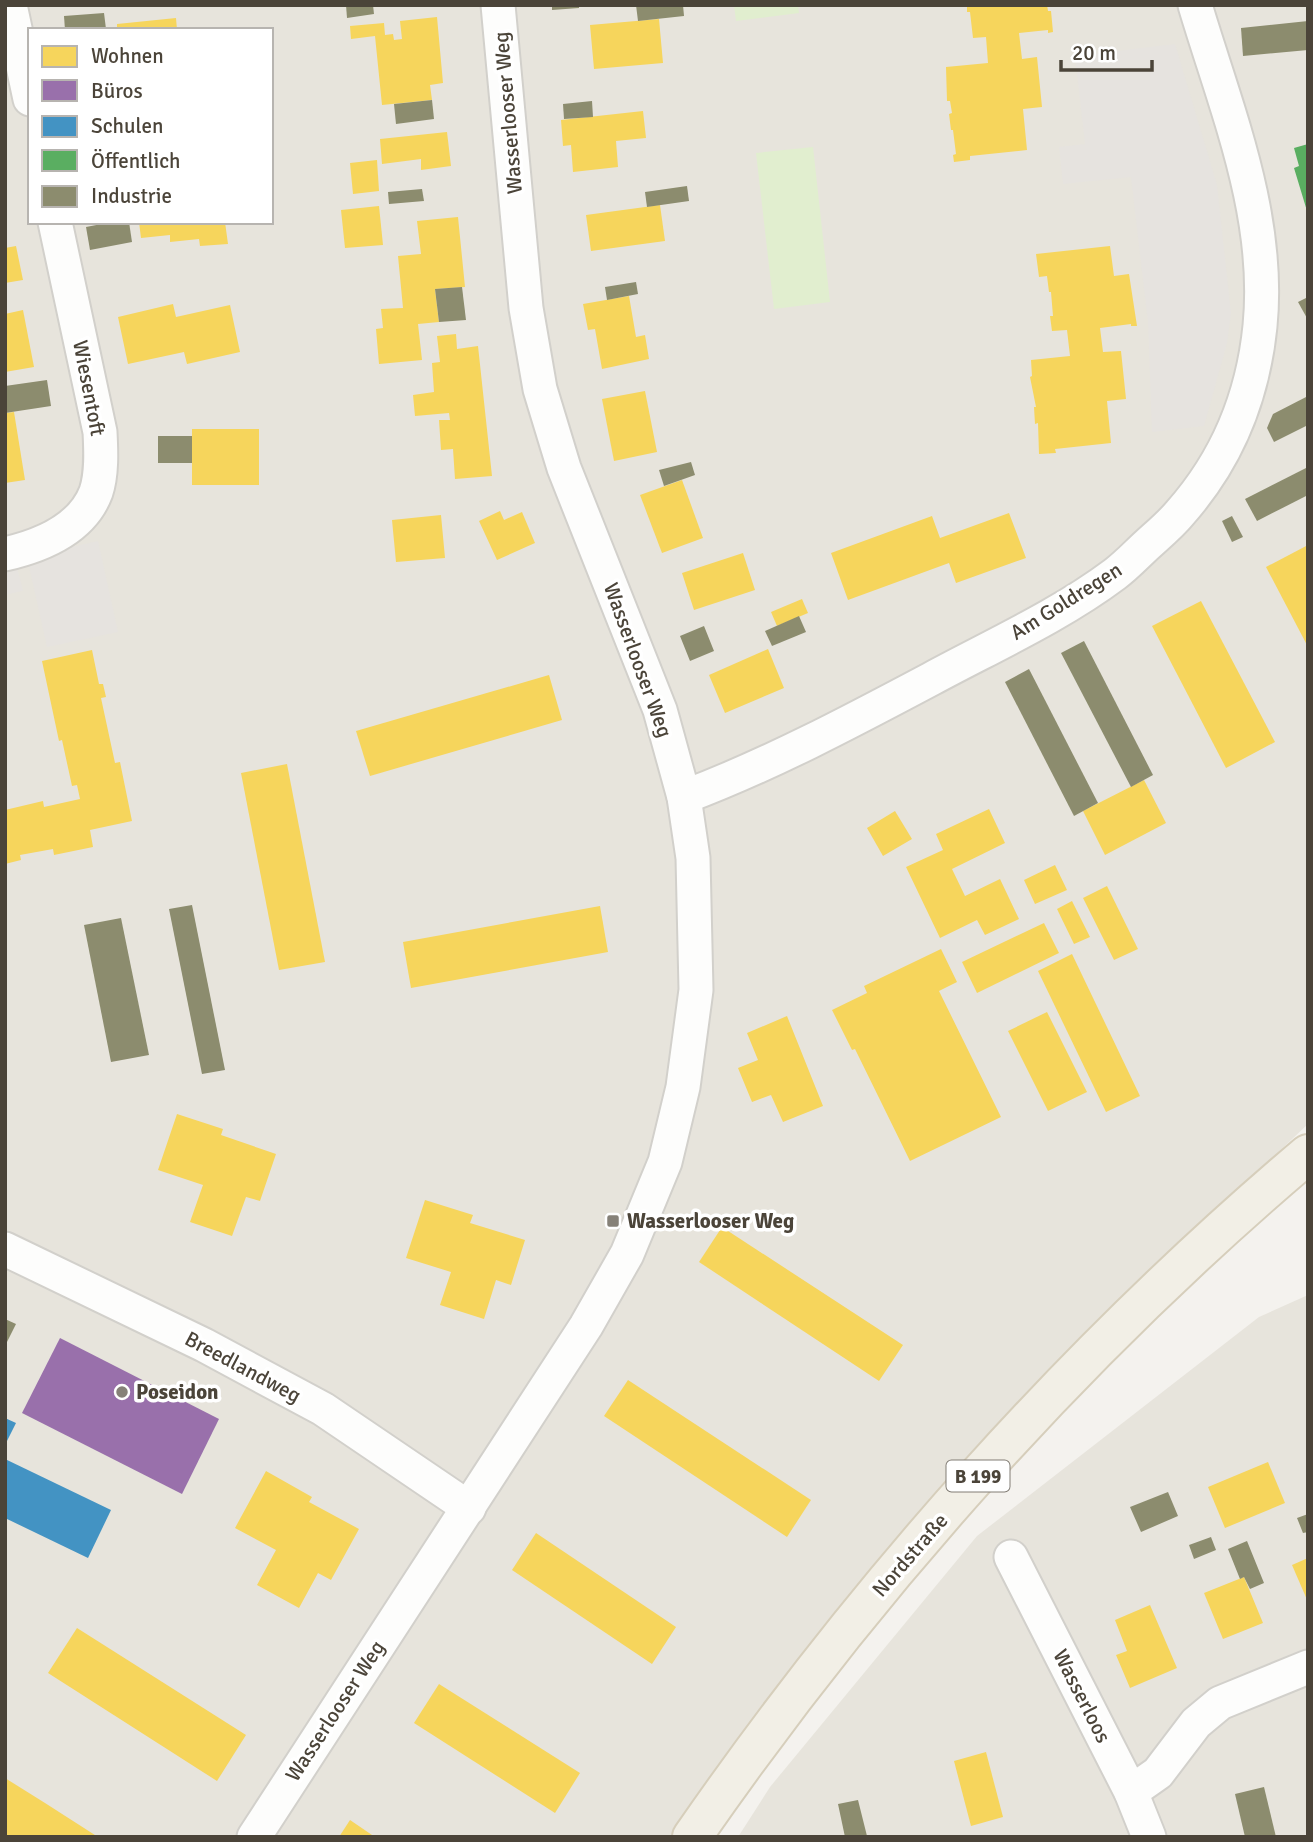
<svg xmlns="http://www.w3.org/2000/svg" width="1313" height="1842" font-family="Signika,sans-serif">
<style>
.residential{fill:#e7e4dc;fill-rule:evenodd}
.green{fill:#e1eecf}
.parking{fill:#e6e3df}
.homes{fill:#f6d55c}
.offices{fill:#9970ab}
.schools{fill:#4393c3}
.public{fill:#5aae61}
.industry{fill:#8c8c6e}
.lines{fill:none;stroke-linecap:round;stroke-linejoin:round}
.minor-casing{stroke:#d2d0cb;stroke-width:37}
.primary-casing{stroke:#d6cebb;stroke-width:42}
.minor{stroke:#fdfdfc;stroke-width:33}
.primary{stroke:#f2efe6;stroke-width:38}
.poi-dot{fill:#868178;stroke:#fff;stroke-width:2.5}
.labels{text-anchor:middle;stroke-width:7;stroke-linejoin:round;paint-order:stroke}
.shield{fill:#fff;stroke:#817c74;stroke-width:2}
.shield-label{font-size:19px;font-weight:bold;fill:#4b4439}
.street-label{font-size:21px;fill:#4b4439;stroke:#fff}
.poi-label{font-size:21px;font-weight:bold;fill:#4b4439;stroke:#fff;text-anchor:start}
</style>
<rect width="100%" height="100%" fill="#f4f2ee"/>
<g class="residential">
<path d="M5 5H1308V1124L1078 1342 875 1568 728 1754 673 1837H5ZM30 30H271V222H30Z"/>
<polygon points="1308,1295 1308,1837 738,1837 770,1787 977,1536 1259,1317"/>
</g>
<g class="green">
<polygon points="734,5 798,5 799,13 736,21"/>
<polygon points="813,147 830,302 774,309 756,153"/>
</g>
<g class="parking">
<polygon points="1175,44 1217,185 1231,313 1227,343 1204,426 1152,432 1148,322 1131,177 1063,184 1059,147 1085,144 1075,56"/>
<polygon points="98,541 118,632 47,647 27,557"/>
<polygon points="13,552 23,591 5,595 5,554"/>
</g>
<g class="homes">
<polygon points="967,5 1047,5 1048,11 1051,11 1053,32 1048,33 1048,30 1019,33 1022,59 1037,57 1042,107 1023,109 1027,150 970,156 970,160 954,162 953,155 956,154 953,130 951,130 949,114 952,113 950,101 947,101 946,67 988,63 986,37 973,38 970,12 967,12"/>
<polygon points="437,17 443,83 430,85 432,100 382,105 375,36 351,39 350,26 384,23 385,35 393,34 394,40 402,39 400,21"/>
<polygon points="176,18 177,30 117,30 117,24"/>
<polygon points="659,19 663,63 594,69 590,25"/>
<polygon points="643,111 646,138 616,141 618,167 573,172 571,145 563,146 561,120"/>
<polygon points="447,132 451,166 421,170 421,159 382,164 380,139"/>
<polygon points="377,160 379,191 353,194 350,163"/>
<polygon points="660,205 665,241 591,251 586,215"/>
<polygon points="379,206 383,245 345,248 341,210"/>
<polygon points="458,217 465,287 435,289 439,322 418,324 422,360 379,364 376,329 383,328 381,309 403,308 398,256 421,254 417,221"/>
<polygon points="139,222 225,222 228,244 200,246 199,239 170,242 170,235 141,238"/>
<polygon points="16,246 23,280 5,283 5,248"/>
<polygon points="1110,246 1114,276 1129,274 1137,326 1131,326 1131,324 1100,328 1103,352 1121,351 1126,399 1107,401 1111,443 1055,449 1056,453 1039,454 1038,423 1035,424 1034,407 1036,407 1030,377 1032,376 1031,360 1070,356 1067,330 1052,331 1050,316 1053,316 1051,292 1049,292 1047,276 1039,277 1036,254"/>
<polygon points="629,296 636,337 645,335 649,359 602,369 595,329 588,330 583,304"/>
<polygon points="173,304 176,317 230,305 240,352 187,364 184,352 128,364 118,317"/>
<polygon points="23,310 34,367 5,372 5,314"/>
<polygon points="456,334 457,349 478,346 492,476 455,479 453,449 441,450 439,420 450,420 449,413 415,416 413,395 434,392 432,363 440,362 437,336"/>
<polygon points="645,391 657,452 614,461 602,399"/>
<polygon points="14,412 25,480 5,483 5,413"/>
<rect x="192" y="429" width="67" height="56"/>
<polygon points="682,480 703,538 662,553 640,495"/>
<polygon points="500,511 504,520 522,512 535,543 497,560 479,521"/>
<polygon points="1009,513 1026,558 956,583 949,563 848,600 831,553 932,516 940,538"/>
<polygon points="441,515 445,558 396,562 392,520"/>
<polygon points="1308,545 1308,647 1266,567"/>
<polygon points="743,553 755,590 694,610 682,573"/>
<polygon points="802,599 808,613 777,626 771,612"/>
<polygon points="1201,601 1275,742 1226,768 1152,626"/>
<polygon points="768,649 784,688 725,713 709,675"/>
<polygon points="92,650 99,684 103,684 106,697 101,698 115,763 120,762 132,821 90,830 93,847 54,855 53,849 20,855 21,860 5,864 5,810 43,801 44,807 80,799 77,785 72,786 62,740 59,741 42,661"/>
<polygon points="549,675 562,720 370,776 356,731"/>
<polygon points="287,764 325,962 279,970 241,773"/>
<polygon points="1144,780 1166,823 1105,855 1083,811"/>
<polygon points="989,809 1005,843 952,869 965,896 1000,879 1019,919 985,935 977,920 940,938 906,867 943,850 936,834"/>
<polygon points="895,811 912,839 883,856 867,828"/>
<polygon points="1055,865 1067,890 1035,904 1024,880"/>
<polygon points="1107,886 1138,949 1114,960 1083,898"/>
<polygon points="1072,901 1090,937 1074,944 1057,909"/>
<polygon points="600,906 608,952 411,988 403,942"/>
<polygon points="1044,923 1059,953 977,993 962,962"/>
<polygon points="941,949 957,982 939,991 1001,1117 910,1161 855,1049 852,1050 832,1010 867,993 864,986"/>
<polygon points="1072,954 1140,1096 1106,1112 1038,971"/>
<polygon points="1047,1012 1087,1092 1048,1111 1008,1031"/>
<polygon points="787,1016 823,1106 783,1122 771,1095 752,1102 738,1068 758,1060 747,1033"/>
<polygon points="177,1114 223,1129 221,1135 276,1154 260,1201 246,1197 232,1236 190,1222 203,1185 158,1170"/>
<polygon points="425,1200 473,1215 470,1223 525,1240 511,1285 496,1280 484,1319 440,1305 451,1272 406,1258"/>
<polygon points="722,1227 903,1345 879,1381 699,1262"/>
<polygon points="628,1380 811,1500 787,1537 604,1416"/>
<polygon points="1268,1462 1285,1503 1225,1528 1208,1487"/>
<polygon points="266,1471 312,1497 309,1502 359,1529 331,1580 318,1573 299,1608 257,1585 276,1550 235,1528"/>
<polygon points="536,1533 676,1627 652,1664 512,1570"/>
<polygon points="1308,1558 1308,1602 1292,1565"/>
<polygon points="1244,1577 1263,1623 1223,1639 1204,1593"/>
<polygon points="1150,1605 1177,1668 1130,1688 1116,1655 1127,1651 1115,1620"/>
<polygon points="77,1628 246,1735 217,1781 48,1673"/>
<polygon points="439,1684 580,1773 555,1813 414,1723"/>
<polygon points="986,1752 1003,1817 971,1826 954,1761"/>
<polygon points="5,1778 45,1803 98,1837 5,1837"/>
<polygon points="350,1820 375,1837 339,1837"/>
</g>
<polygon class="offices" points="60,1338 219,1419 182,1494 22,1413"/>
<g class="schools">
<polygon points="5,1418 16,1423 5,1445"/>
<polygon points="5,1459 111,1510 88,1558 5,1518"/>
</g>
<polygon class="public" points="1308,144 1308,211 1307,211 1294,168 1299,166 1294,148"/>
<g class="industry">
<polygon points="346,5 373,5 374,14 347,18"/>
<polygon points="552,5 579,5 579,8 552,10"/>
<polygon points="636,5 683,5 684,16 638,21"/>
<polygon points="104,13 106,29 65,30 64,16"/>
<polygon points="1308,21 1308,50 1243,56 1241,28"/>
<polygon points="432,100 434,119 396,124 394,104"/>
<polygon points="592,101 593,117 564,119 563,104"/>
<polygon points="687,186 689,201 647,207 645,192"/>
<polygon points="422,189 424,201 389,204 388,192"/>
<polygon points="112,222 129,222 132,242 90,250 86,227"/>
<polygon points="636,282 638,294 607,300 605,287"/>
<polygon points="462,287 466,320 439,322 435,289"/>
<polygon points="1308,297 1308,320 1298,302"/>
<polygon points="47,380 51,406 5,413 5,386"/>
<polygon points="1308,396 1308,425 1274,442 1267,428 1273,414"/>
<rect x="158" y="436" width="34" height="27"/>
<polygon points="691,462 695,475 664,486 659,470"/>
<polygon points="1308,467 1308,495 1257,521 1245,499"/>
<polygon points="1232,516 1243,537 1232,542 1222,521"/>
<polygon points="799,616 806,632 772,646 765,631"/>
<polygon points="704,626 714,651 690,661 680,636"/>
<polygon points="1084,641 1153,775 1131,787 1061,653"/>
<polygon points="1029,669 1098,803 1074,816 1005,682"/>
<polygon points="192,905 225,1070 202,1074 169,909"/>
<polygon points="121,918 149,1055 111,1062 84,925"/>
<polygon points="5,1319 16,1324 5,1346"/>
<polygon points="1168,1492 1178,1516 1141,1532 1130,1507"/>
<polygon points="1308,1514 1308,1532 1303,1533 1297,1518"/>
<polygon points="1211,1537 1216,1550 1194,1559 1189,1545"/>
<polygon points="1247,1541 1264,1583 1250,1589 1244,1577 1240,1579 1228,1549"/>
<polygon points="1264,1787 1276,1837 1245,1837 1235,1794"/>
<polygon points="858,1800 867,1836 845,1837 838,1804"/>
</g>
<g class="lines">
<g class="minor-casing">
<g id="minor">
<polyline points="10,5 30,99"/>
<path d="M5 554C40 546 82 529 96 492 102 474 101 451 100 432L55 222"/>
<path d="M684 797C769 765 850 722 931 679 992 646 1059 616 1115 574 1127 565 1137 554 1148 544 1159 534 1171 524 1180 513 1227 460 1253 396 1260 326 1271 215 1226 109 1195 5"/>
<polyline points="5,1249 204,1345 323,1409 469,1508"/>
<polyline points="1011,1557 1131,1792 1149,1837"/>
<polyline points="1131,1792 1158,1773 1196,1723 1220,1703 1308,1667"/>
<polyline points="254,1837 586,1326 627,1254 665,1162 683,1087 696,990 693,858 684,797 660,710 564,468 540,389 526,308 498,5"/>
</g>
</g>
<g class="primary-casing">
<path id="primary" d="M692 1837C866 1586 1075 1351 1308 1154"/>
</g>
<use href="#minor" class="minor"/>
<use href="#primary" class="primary"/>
</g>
<g class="poi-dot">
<rect x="606" y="1214" width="14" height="14" rx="3.5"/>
<circle cx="122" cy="1392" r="7"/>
</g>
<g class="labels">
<rect class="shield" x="946.5" y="1460.5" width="63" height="31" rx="5"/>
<g class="shield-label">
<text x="978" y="1483">B 199</text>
</g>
<g class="street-label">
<text transform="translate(508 113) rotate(-95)" y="7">Wasserlooser Weg</text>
<text transform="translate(89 388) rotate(79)" y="7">Wiesentoft</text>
<text transform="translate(1066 601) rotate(-32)" y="7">Am Goldregen</text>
<text transform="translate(638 660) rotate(70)" y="7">Wasserlooser Weg</text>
<text transform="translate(243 1367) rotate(28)" y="7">Breedlandweg</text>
<text transform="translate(910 1555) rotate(-49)" y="7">Nordstraße</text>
<text transform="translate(1082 1696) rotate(63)" y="7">Wasserloos</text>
<text transform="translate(335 1711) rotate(-57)" y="7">Wasserlooser Weg</text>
</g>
<g class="poi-label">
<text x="627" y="1228">Wasserlooser Weg</text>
<text x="136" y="1399">Poseidon</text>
</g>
</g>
<rect width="1313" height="1842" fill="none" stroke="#4b4439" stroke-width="14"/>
<rect x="28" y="28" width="245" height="196" fill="#ffffff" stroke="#b7b4b0" stroke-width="2"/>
<rect x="42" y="46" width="35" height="21" fill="#f6d55c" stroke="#b7b4b0" stroke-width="2"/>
<text x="91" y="63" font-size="21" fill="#4b4439">Wohnen</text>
<rect x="42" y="80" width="35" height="21" fill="#9970ab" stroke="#b7b4b0" stroke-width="2"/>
<text x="91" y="98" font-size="21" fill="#4b4439">Büros</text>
<rect x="42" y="116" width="35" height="21" fill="#4393c3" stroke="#b7b4b0" stroke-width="2"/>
<text x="91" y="133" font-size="21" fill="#4b4439">Schulen</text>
<rect x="42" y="150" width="35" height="21" fill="#5aae61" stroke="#b7b4b0" stroke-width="2"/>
<text x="91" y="168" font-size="21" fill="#4b4439">Öffentlich</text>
<rect x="42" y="186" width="35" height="21" fill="#8c8c6e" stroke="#b7b4b0" stroke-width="2"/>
<text x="91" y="203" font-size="21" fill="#4b4439">Industrie</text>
<path d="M1061 60v10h91v-10" fill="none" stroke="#4b4439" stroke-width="3.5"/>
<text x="1072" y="60" font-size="21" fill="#4b4439" stroke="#ffffff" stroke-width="5" paint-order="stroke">20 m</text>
</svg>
